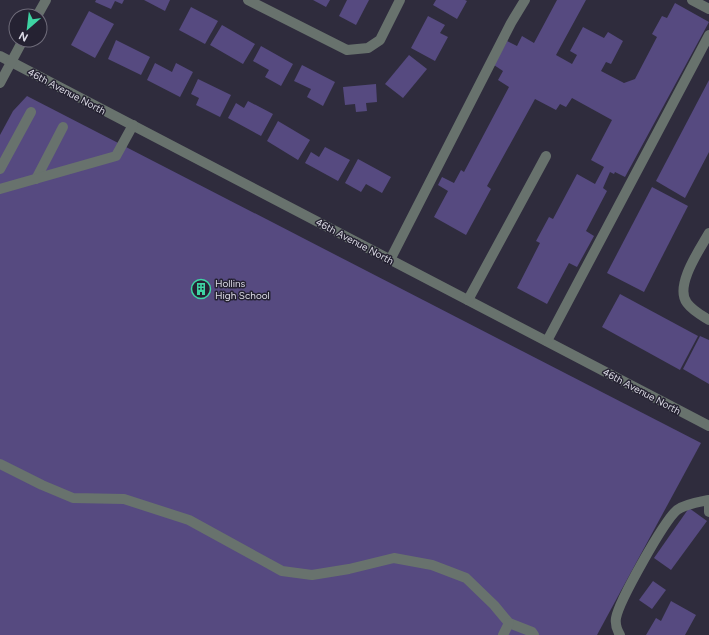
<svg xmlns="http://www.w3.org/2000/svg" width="709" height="635" font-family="Figtree,sans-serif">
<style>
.building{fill:#564a80}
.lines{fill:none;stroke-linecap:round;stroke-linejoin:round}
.minor{stroke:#68726d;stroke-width:10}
.labels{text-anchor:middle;stroke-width:3;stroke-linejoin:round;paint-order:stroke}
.street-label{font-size:10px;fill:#dddce7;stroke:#252232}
.poi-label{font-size:10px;fill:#dddce7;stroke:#252232;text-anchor:start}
</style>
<rect width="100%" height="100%" fill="#2f2c3d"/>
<g class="building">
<polygon points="96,0 124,0 122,4 115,1 111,9 95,2"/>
<polygon points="144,0 170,0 165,11"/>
<polygon points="313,0 330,0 326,7"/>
<polygon points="347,0 369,0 356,25 339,16"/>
<polygon points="436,0 465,0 467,1 457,19 433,5"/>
<polygon points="557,0 586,0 556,55 572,64 577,55 570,51 583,27 604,38 608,32 623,41 611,64 606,62 601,71 624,83 635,79 657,37 652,34 662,16 667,18 675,3 709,22 625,177 615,172 614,174 610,172 603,188 607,191 586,231 594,236 577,267 569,263 547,304 517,288 540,243 536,241 549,217 553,219 577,174 595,184 604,167 591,160 612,120 572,98 566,107 560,104 556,110 535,99 487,186 491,189 466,235 434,217 448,191 438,185 442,177 454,183 461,170 464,172 509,87 498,80 503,71 494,65 507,41 517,46 522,36 534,43"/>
<polygon points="191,7 218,21 205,44 179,30"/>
<polygon points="89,11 114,24 95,58 71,45"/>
<polygon points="428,16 445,25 440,33 448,37 435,61 411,48"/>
<polygon points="222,25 255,44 243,64 210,45"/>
<polygon points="116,40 150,57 141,75 108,59"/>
<polygon points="261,46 293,64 281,86 265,77 269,70 253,61"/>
<polygon points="409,55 427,69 403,98 385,84"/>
<polygon points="155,63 172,72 176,63 193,72 180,97 147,80"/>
<polygon points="302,65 335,82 323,106 307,97 311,89 294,81"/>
<polygon points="198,79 231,95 220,117 196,105 199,98 191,94"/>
<polygon points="709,80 709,152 685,198 656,181"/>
<polygon points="376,84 377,102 366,103 367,111 356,112 355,104 345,105 343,87"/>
<polygon points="27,96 701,443 597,635 0,635 0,135 13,111"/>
<polygon points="248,101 273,114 261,136 228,118 236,103 244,108"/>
<polygon points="278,121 310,140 298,160 267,141"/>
<polygon points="325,147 350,160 338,181 305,163 311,152 319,157"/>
<polygon points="358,159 391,177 382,193 366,184 361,192 345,183"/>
<polygon points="652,187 688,206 644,292 607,273"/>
<polygon points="620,294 698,336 680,370 602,327"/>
<polygon points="700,336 709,340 709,384 683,369"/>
<polygon points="689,508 707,521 671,570 654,558"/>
<polygon points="653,581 666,590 652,609 639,600"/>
<polygon points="671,601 696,615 685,635 646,635 656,618 661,621"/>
</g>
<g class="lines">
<g class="minor">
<polyline points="248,0 347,50 368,48 380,40 400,0"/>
<polyline points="692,0 709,9"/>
<polyline points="37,16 46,0"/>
<polyline points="0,56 709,426"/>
<polyline points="0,83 23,40"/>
<polyline points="0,169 31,112"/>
<polyline points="36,179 63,127"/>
<polyline points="0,189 116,156 133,125"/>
<path d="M709 233C700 249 674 286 687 303 693 311 701 315 709 320"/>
<polyline points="390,260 511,23 525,0"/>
<polyline points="468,300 546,156"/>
<polyline points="547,341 709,35"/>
<polyline points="0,464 42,485 73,498 124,499 189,520 282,571 312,575 349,569 394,558 432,565 466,578 494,605 509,623 532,632 534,635"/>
<polyline points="709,502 709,512"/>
<polyline points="503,635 509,623"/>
<path d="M620 635C617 630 615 624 616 618 619 601 664 521 677 510 685 504 699 502 709 500"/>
</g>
</g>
<defs>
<g id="building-ring" transform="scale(1)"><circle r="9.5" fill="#252232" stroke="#3ed4a3" stroke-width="1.5"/><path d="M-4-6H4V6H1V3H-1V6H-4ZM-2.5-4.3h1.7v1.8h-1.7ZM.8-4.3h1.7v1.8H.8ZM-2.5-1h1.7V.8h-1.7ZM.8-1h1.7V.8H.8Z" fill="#3ed4a3"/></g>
</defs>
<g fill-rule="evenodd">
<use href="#building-ring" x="201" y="289"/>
</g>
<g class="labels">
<g class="street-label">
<text transform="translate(67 91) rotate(28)" y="4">46th Avenue North</text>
<text transform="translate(355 241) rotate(28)" y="4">46th Avenue North</text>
<text transform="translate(642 391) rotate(28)" y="4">46th Avenue North</text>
</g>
<g class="poi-label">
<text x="215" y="287">Hollins<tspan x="215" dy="12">High School</tspan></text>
</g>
</g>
<g transform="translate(28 28) rotate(208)"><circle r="19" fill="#252232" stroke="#6f6c7a"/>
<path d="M0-3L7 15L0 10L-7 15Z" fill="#3ed4a3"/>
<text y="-6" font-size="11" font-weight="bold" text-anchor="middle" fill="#dddce7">N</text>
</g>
</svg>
